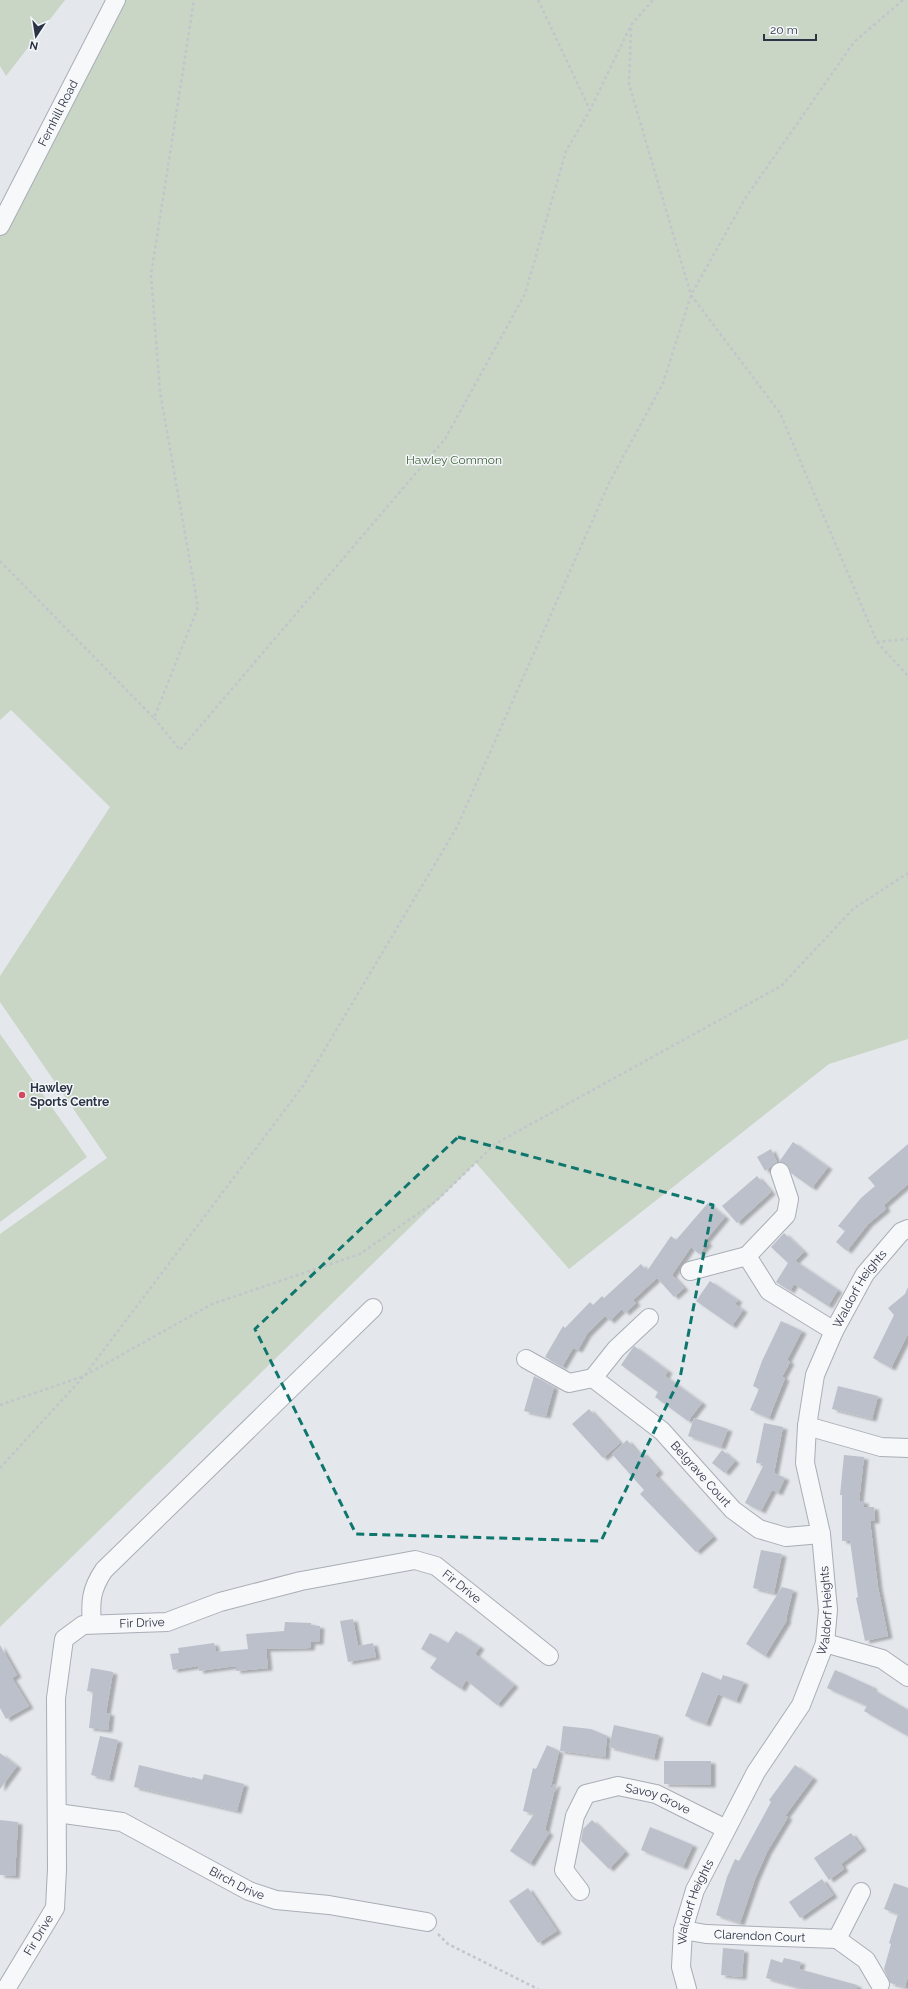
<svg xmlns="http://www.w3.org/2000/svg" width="908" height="1989" font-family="Raleway,sans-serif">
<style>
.green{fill:#c9d6c5}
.building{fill:#bbc0ca;filter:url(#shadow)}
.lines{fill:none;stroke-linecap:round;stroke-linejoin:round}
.minor-casing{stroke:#a9aeb7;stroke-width:20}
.path{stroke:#c2c5cb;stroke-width:2.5;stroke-dasharray:3 3;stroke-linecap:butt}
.minor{stroke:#f7f8fa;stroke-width:18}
.marked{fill:none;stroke:#0f766e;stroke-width:3;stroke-dasharray:8 5;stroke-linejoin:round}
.poi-dot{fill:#d1495b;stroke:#f4f6f9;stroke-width:1.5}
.labels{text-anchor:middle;stroke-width:3;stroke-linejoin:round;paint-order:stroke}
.street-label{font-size:12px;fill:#2b3445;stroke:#f4f6f9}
.park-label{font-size:12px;fill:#3f6138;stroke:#f4f6f9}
.poi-label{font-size:12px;font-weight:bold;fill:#2b3445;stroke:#f4f6f9;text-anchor:start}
</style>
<defs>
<filter id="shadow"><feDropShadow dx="4.5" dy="2.5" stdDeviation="1" flood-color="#0004"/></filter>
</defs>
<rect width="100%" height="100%" fill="#e4e7ec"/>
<g class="green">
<polygon points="0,0 65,0 6,76 0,66"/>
<polygon points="115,0 908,0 908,1039 829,1064 569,1269 476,1163 0,1627 0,1234 107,1158 0,1002 0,976 110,807 11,710 0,720 0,215"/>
<polygon points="0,1034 87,1157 0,1222"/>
</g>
<g class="building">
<polygon points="793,1142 828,1167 812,1188 791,1173 787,1164 779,1162"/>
<polygon points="908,1144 908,1184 884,1205 886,1209 868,1224 847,1251 836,1242 845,1231 838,1226 861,1198 875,1186 868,1178"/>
<polygon points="771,1149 777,1162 765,1171 757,1157"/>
<polygon points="757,1176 771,1192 737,1223 722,1206"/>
<polygon points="708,1203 725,1217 705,1241 708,1243 699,1254 691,1247 672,1275 684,1288 674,1297 657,1278 633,1300 636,1303 625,1313 622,1309 610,1321 605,1316 587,1334 578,1350 573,1348 562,1367 545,1357 563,1326 565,1328 590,1302 593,1305 602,1296 604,1298 641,1264 647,1271 671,1236 676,1240"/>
<polygon points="784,1233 804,1252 795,1261 838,1290 828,1306 794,1284 790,1291 776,1282 788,1263 771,1247"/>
<polygon points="710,1281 738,1300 735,1304 743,1310 732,1326 696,1301"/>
<polygon points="908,1287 908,1334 891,1368 873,1358 894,1315 888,1308 905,1294"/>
<polygon points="781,1321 802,1331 787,1360 790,1362 782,1377 785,1378 769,1418 750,1410 759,1389 753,1386 762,1361"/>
<polygon points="634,1346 668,1371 665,1376 702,1403 688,1421 655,1397 658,1392 621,1365"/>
<polygon points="534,1376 554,1387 546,1416 524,1411"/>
<polygon points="838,1386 878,1396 872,1419 832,1409"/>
<polygon points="589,1409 620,1443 603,1458 572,1424"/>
<polygon points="694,1418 728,1429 721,1447 688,1436"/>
<polygon points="764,1423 783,1427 774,1473 785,1478 778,1493 772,1490 761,1511 745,1503 764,1464 756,1463"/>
<polygon points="627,1440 639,1454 642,1452 659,1471 655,1475 713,1537 696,1552 640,1494 644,1490 612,1454"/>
<polygon points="722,1450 735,1461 725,1473 712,1463"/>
<polygon points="844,1455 864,1457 859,1501 864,1501 864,1507 874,1507 875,1521 870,1521 878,1587 888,1636 865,1641 856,1598 858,1597 850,1541 842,1541 842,1495 840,1495"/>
<polygon points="761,1550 782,1554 774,1593 753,1588"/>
<polygon points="782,1587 793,1590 786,1619 787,1620 765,1656 746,1644"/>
<polygon points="353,1619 358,1646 373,1643 376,1657 348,1662 340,1621"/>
<polygon points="285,1622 311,1623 311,1625 320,1626 319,1642 311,1642 310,1648 266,1649 268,1668 236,1671 236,1666 199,1671 198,1666 173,1670 170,1654 179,1653 178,1648 214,1643 216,1652 248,1649 246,1634 284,1631"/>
<polygon points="456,1631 480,1647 475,1654 514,1685 497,1705 466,1680 461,1689 430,1668 437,1658 421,1649 430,1633 448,1643"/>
<polygon points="0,1645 17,1675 12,1678 29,1706 6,1719 0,1708"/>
<polygon points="91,1668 113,1672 106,1713 110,1713 108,1730 89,1728 93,1692 87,1691"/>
<polygon points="835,1670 873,1687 872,1689 908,1710 908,1736 864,1711 867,1706 827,1688"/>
<polygon points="702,1672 721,1680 723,1675 744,1682 736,1701 718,1694 706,1724 685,1716"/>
<polygon points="614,1725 659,1735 654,1758 609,1747"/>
<polygon points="563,1726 591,1729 607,1736 605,1757 560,1751"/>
<polygon points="100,1736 118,1740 109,1779 91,1775"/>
<polygon points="547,1745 559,1751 550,1790 554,1784 556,1784 545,1830 549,1833 530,1864 510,1851 534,1814 523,1811 533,1768 536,1769"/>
<polygon points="0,1753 17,1766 0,1789"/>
<polygon points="664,1761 711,1761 711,1785 664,1784"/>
<polygon points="139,1765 192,1778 192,1777 202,1780 204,1774 244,1784 237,1811 134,1787"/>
<polygon points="795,1765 813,1778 785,1816 788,1817 767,1852 755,1879 740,1923 716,1915 727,1877 735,1859 739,1861 771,1802 769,1800"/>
<polygon points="0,1820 18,1822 15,1876 0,1875"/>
<polygon points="592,1820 625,1852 609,1869 581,1841 583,1829"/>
<polygon points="650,1827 693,1845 683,1867 641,1850"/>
<polygon points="851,1833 862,1848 841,1864 844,1869 829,1880 814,1858"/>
<polygon points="822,1879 833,1895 800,1918 789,1902"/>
<polygon points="894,1883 908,1888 908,1976 905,1987 890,1983 884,1969 891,1944 889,1943 898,1914 884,1909"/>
<polygon points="528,1888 557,1931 538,1943 509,1901"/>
<polygon points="723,1948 744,1950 742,1977 721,1975"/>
<polygon points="784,1958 801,1962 799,1969 857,1985 857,1989 805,1989 766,1978 771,1959 782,1963"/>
</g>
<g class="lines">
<g class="minor-casing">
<g id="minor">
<path id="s1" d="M0 226 116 0"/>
<polyline points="747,1256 769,1291 834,1331"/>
<polyline points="690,1271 747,1256 786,1215 789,1199 780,1172"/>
<polyline points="526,1359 569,1383 593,1378 616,1349 649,1318"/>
<path id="s2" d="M593 1378 662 1431 733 1510 759 1529 786 1537 821 1534"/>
<polyline points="807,1426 881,1447 908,1448"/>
<path d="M92 1624C90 1602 91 1589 104 1570L373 1308"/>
<polyline points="825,1643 882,1659 908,1677"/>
<path id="s3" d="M57 1813 122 1822 249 1891 276 1900 329 1905 427 1922"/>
<path id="s4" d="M580 1891 564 1870 575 1816 586 1794 618 1786 656 1794 726 1829"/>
<polyline points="861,1892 837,1939 866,1960 880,1984"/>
<path id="s5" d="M683 1930 706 1934 837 1939"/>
<path id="s6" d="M6 1989 55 1908 57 1869 56 1698 64 1639 83 1625 167 1622 220 1602 301 1581 415 1560 436 1566 549 1656"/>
<path id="s7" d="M687 1989 681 1967 683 1930 695 1890 756 1772 801 1705 825 1643 828 1610 821 1534 805 1463 807 1426 815 1375 834 1331 865 1274 901 1232 908 1229"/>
</g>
</g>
<g class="path">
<polyline points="538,0 590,110"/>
<polyline points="631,28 629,84 691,295 780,413 877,642 908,639"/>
<polyline points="0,561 154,718 198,607 160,392 151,275 194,0"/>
<polyline points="877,642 908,676"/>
<polyline points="154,718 180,750 445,439 525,294 566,151 590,110 631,25 653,0"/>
<polyline points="0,1405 84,1376 212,1304 360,1254 436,1201 495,1144 781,986 853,909 908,873"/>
<polyline points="0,1468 84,1376 303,1086 457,827 609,483 663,383 691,295 746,197 854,42 903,0"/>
<polyline points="438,1934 448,1944 538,1989"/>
</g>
<use href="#minor" class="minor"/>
</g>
<path class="marked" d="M458 1137 713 1205 680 1378 601 1541 356 1534 255 1329Z"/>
<circle class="poi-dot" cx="22" cy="1095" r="4"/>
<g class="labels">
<g class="street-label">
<text dy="4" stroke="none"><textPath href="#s1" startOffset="127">Fernhill Road</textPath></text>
<text dy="4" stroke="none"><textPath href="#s7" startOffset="750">Waldorf Heights</textPath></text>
<text dy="4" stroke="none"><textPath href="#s2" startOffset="145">Belgrave Court</textPath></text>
<text dy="4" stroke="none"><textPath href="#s6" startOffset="783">Fir Drive</textPath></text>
<text dy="4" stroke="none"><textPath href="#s7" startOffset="414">Waldorf Heights</textPath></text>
<text dy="4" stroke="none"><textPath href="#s6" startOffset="447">Fir Drive</textPath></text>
<text dy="4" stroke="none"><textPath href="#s4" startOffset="181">Savoy Grove</textPath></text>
<text dy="4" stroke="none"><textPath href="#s3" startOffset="196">Birch Drive</textPath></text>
<text dy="4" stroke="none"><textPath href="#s7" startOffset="90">Waldorf Heights</textPath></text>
<text dy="4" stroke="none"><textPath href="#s6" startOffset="63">Fir Drive</textPath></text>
<text dy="4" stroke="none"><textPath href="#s5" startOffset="77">Clarendon Court</textPath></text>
</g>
<g class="park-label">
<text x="454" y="464">Hawley Common</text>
</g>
<g class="poi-label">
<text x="30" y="1092">Hawley<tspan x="30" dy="14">Sports Centre</tspan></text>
</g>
</g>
<g transform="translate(36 36) rotate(192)" stroke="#f4f6f9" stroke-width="3" paint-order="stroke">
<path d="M0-3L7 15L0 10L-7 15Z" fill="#2b3445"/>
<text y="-6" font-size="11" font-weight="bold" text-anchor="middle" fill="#2b3445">N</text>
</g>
<path d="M764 34v6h52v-6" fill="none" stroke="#2b3445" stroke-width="2"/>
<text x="770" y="34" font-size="12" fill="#2b3445" stroke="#f4f6f9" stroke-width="3" paint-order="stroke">20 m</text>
</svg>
